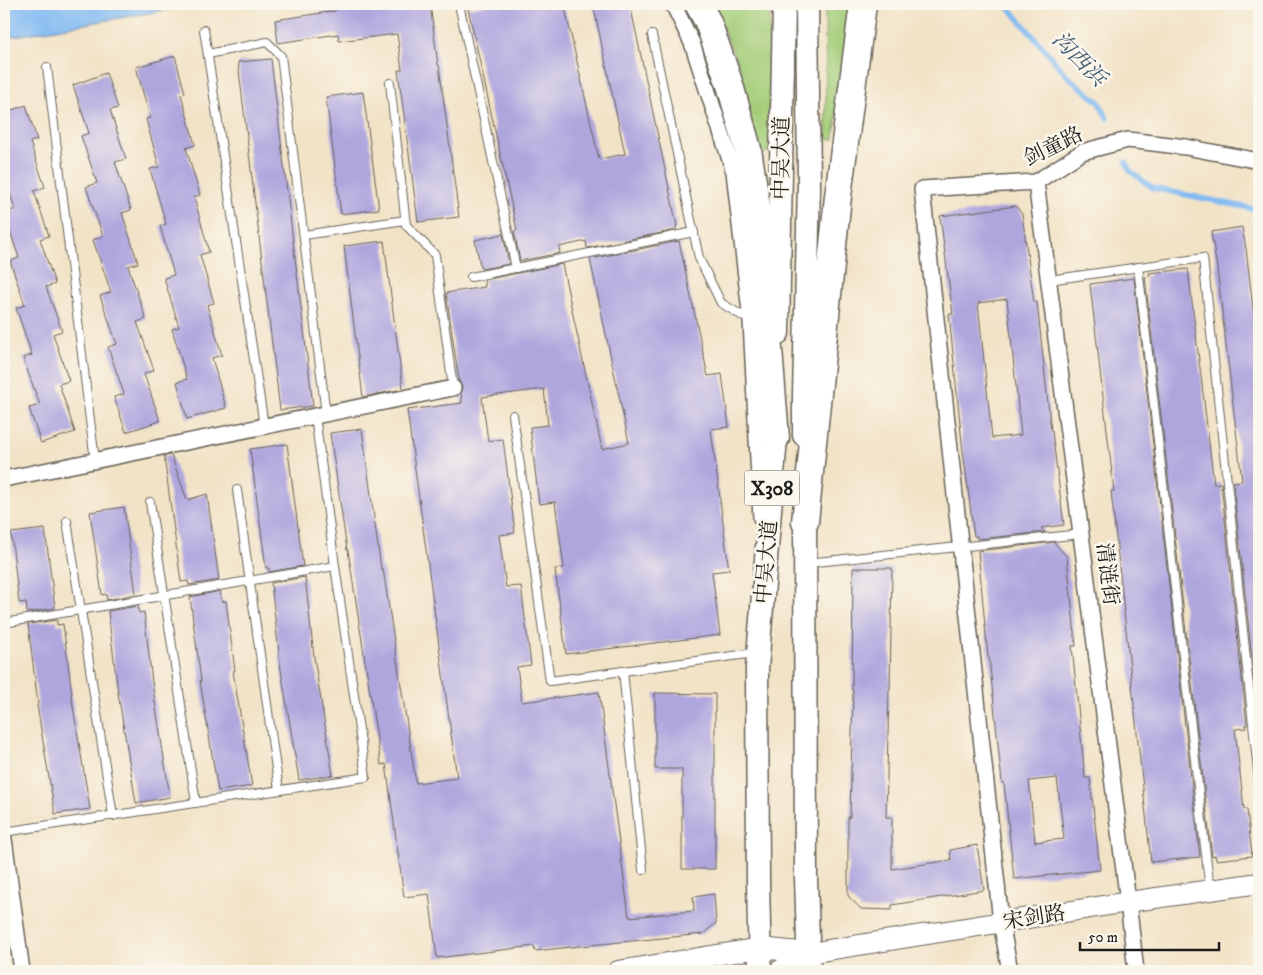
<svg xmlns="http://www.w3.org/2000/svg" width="1263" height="975" font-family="'IM FELL DW Pica','Noto Serif SC',serif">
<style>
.green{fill:#a3cc77;stroke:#60744a}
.water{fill:#81baf2;stroke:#4e6b87}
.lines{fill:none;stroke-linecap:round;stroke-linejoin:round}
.stream{stroke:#81baf2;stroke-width:5.5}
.building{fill:#afa6de;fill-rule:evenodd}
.lane-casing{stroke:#676258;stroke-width:10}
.street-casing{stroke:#676258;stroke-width:18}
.secondary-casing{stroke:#676258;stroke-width:22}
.primary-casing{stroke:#676258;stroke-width:25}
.highway-casing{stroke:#676258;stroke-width:29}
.lane{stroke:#fff;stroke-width:8}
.street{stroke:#fff;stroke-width:15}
.secondary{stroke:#fff;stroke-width:20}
.primary{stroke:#fff;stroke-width:22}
.highway{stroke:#fff;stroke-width:26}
.labels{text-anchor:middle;stroke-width:5;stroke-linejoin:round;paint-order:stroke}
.shield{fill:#fbf7ec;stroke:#5f5e5a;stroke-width:1}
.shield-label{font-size:20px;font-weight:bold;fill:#1c1c1c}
.street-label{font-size:21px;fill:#1c1c1c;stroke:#fbf7ec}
.water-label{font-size:22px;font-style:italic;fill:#445b72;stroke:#fbf7ec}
</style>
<rect width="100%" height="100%" fill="#fbf7ec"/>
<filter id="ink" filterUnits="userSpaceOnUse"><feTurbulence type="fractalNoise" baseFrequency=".02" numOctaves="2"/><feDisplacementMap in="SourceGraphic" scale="10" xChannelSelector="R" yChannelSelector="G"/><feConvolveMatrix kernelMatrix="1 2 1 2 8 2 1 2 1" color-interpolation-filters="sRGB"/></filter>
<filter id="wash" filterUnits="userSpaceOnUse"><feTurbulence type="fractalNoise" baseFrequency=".0096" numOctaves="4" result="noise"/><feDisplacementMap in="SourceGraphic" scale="20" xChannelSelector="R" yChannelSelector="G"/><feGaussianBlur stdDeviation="1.12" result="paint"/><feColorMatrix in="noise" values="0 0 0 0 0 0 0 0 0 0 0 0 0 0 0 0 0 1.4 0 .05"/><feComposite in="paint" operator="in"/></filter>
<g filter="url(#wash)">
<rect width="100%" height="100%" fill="#f2e3c7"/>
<g class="green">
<polygon points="712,4 770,4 769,152 759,153 740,68"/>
<polygon points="825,4 851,4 834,139 826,139"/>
</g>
<polygon class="water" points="4,4 201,4 4,38"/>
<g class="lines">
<g class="stream">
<polyline points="1006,4 1067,76 1099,102 1107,118"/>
<polyline points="1126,162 1130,171 1153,188 1259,210"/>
</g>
</g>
<g id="blocks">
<g class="building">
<polygon points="371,4 430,4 438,65 439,65 459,217 418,222 398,70 402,70 397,34 339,41 338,34 278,43 275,20 335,11 335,9"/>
<polygon points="488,4 564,4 599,159 625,154 593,4 630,4 677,226 676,226 676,230 587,248 586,241 559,247 560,253 520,261 514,231 517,230 468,8"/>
<polygon points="175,56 185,93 181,94 195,145 186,148 200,195 194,197 209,252 200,255 214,303 207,305 222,355 212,358 226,408 187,419 177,382 187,379 172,329 179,327 164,278 174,275 160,226 166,224 150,169 159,167 146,119 150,118 136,67"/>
<polygon points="271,59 313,406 280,410 238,62"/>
<polygon points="106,73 118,108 110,110 126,159 115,162 131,210 122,213 138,263 128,266 146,319 137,322 154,370 144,374 160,421 126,432 114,397 124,394 108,347 117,344 100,296 111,292 93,240 103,236 86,187 97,183 81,136 89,133 73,85"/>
<polygon points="363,92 379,209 341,214 326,97"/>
<polygon points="26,105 37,140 30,142 45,187 34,191 49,236 40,239 55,284 46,287 62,331 53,334 69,381 59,384 75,432 41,443 29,408 40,405 23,358 32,355 16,308 25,305 10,261 19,258 4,213 15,209 4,176 4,113"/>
<path d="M1016 206 1022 214 1034 302H1037L1051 431H1052L1064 525 1041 528 1045 532 977 539V536H974L962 443 949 314H953L940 216ZM1007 299 1021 435 992 438 978 303Z"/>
<polygon points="1242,227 1246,249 1259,358 1259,724 1233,482 1242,481 1217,268 1211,232"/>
<polygon points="503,234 509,264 481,269 475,240"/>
<polygon points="384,241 403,389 363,397 344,246"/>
<polygon points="679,241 708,376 722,374 729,427 711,429 729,570 712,572 720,635 566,654 555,569 564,568 555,502 539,504 530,427 548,425 544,389 482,397 488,441 503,439 515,533 499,535 506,587 521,586 531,665 517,667 522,702 599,692 629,917 694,911 693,897 714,894 716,923 703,934 570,947 535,951 534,946 437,958 429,894 404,897 386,764 381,765 348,550 347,550 330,433 362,429 381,569 383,569 416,783 457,778 407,410 462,403 461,393 462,387 459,381 446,293 485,287 484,280 562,264 602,449 629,443 590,259"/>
<polygon points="1188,269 1214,484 1221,483 1247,725 1246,725 1246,728 1235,729 1244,809 1247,809 1252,856 1216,860 1215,855 1212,856 1145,277 1150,276 1149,273"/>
<polygon points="1134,278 1200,857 1151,862 1111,491 1114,491 1090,284"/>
<polygon points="287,444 303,566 269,572 269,568 266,568 250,449"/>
<polygon points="171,455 187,500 207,494 219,580 189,585 188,581 181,582 164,456"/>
<polygon points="124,507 136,594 107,600 106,594 102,595 90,512"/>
<polygon points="45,529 55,608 27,613 26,602 19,603 11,533"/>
<path d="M1054 542 1067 557 1076 646H1072L1085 778H1090L1100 870 1014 879 1004 783H1002L989 657H988L978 551ZM1057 778 1064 839 1035 842 1029 781Z"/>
<polygon points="853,568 892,568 890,690 889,690 886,817 892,817 892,869 951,860 950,850 977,845 984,890 892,905 892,910 861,909 848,896 848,817 850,817 853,690 852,690"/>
<polygon points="305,577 314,657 333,775 299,780 281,670 271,583"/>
<polygon points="220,591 222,602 226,601 235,671 233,671 252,786 218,791 200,681 201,681 190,597"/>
<polygon points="138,606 139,613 144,612 152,682 170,797 136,803 118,693 108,611"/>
<polygon points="57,620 57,625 63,624 72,694 71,694 90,809 55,814 37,705 38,704 28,624"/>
<polygon points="655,693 715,694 715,869 682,869 682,769 655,769"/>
</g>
</g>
</g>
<g filter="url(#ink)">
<use href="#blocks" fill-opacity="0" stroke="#676258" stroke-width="1"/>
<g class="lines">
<g class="lane-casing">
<g id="lane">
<polyline points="459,4 516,268"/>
<polyline points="204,30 264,426"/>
<polyline points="652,35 699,258 721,303 751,321"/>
<polyline points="208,54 267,42 281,56 326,414"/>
<polyline points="47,67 95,461"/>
<polyline points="390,83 406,225 435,255 453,388"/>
<polyline points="304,235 405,220"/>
<polyline points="1138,267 1210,890"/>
<polyline points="471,277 694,232"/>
<polyline points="1049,280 1203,258 1259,780"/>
<polyline points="513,415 550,681 755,653"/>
<polyline points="237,490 279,790"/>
<polyline points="150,502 196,803"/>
<polyline points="67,521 113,816"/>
<polyline points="807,563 1081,534"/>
<polyline points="4,623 335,566"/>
<polyline points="623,671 643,870"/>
<polyline points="4,832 366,777 335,566 315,416"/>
</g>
</g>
<g class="street-casing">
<g id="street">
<polyline points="673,4 692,43 734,172 751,321 761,518"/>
<polyline points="1036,182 1128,902 1136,971"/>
<polyline points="4,479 453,388"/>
<polyline points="4,839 22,971"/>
<polyline points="1010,971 1001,922 922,189 1036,182 1082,152 1128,140 1186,147 1259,161"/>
</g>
</g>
<g class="secondary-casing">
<g id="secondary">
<polyline points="618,971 760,948 809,953 1128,902 1259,883"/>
<polyline points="779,971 809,953"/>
</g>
</g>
<g class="primary-casing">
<g id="primary">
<polyline points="778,333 784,4"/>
<polyline points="804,435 804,396 809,185 807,4"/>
<polyline points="805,505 806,878 809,971"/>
<polyline points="760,971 758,880 757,668 776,438 776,420"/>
</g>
</g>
<g class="highway-casing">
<g id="highway">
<polyline points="698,4 708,22 730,85 748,149 757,208 763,273 776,438"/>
<polyline points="805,522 838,196 863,4"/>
</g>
</g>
<use href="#lane" class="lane"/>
<use href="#street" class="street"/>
<use href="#secondary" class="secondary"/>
<use href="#primary" class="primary"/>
<use href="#highway" class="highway"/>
</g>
</g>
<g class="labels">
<rect class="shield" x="744.5" y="470.5" width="55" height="35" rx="4"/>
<g class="shield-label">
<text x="772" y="495">X308</text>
</g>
<g class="street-label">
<text transform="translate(1053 146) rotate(-26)" y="7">剑童路</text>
<text transform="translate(781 158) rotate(-89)" y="7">中吴大道</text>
<text transform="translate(766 562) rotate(-85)" y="7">中吴大道</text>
<text transform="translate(1108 574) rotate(83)" y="7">清涟街</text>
<text transform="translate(1034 917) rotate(-9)" y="7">宋剑路</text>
</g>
<g class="water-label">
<text transform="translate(1080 58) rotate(45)" y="8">沟西浜</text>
</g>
</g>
<rect width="1263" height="975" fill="none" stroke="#fbf7ec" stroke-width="20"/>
<path d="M1080 942v8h139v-8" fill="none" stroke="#1c1c1c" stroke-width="2.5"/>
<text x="1088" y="942" font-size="15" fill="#1c1c1c" stroke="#fbf7ec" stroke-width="4" paint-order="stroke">50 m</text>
</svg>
